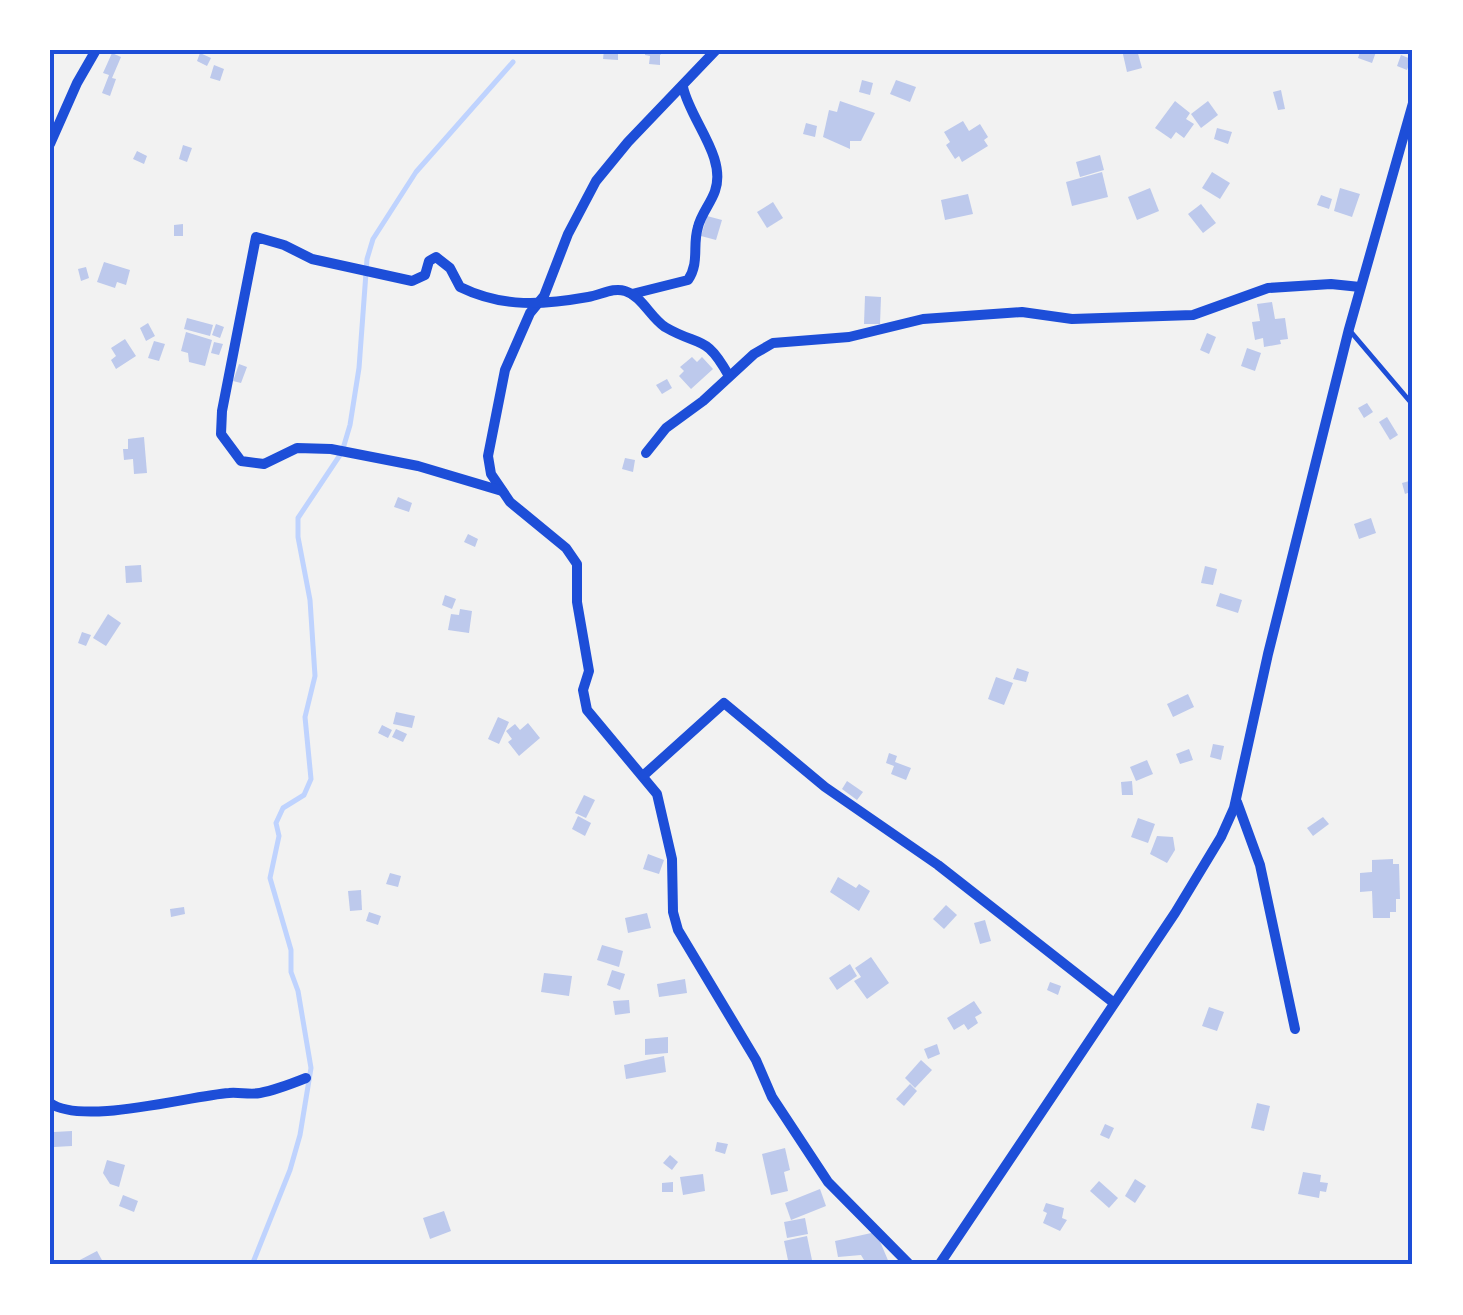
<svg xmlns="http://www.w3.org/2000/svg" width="1463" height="1315" font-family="Mulish,sans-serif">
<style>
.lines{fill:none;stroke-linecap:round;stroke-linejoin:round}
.stream{stroke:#bfd3fe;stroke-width:5}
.building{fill:#bdc9ec}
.service{stroke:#1d4ed8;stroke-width:5}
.minor{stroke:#1d4ed8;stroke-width:10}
.neatline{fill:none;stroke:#1d4ed8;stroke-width:4}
</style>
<rect width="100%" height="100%" fill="#f2f2f2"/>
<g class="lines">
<polyline class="stream" points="252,1265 290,1170 300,1135 311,1068 298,991 291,972 291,950 270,878 279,836 276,823 283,808 304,795 311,779 305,717 315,676 310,600 298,537 298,518 342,452 350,425 359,368 367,259 373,239 416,172 513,62"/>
</g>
<g class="building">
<polygon points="604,50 618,50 618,60 603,59"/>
<polygon points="645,50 666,50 660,55 660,65 649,64 650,56 645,55"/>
<polygon points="1122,50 1137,50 1142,68 1127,72"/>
<polygon points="1369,50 1376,52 1372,63 1358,58 1360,52 1368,54"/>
<polygon points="112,53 121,57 112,78 116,79 110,96 102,93 109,75 103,73"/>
<polygon points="200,53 211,58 207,66 197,61"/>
<polygon points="1401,55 1411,59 1407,70 1397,66"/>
<polygon points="214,65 224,69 220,81 210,78"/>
<polygon points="862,80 873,83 870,95 859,92"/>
<polygon points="896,80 916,87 910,102 890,94"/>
<polygon points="1281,90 1285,109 1278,110 1273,92"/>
<polygon points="840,101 875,113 861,141 850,141 850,149 823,137 829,110 837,112"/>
<polygon points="1175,101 1190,113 1186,119 1194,124 1184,138 1176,132 1171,139 1155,128"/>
<polygon points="1208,101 1218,115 1201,128 1191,114"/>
<polygon points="963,121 969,131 980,124 988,137 984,140 988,146 962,162 959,156 955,159 946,145 950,142 944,132"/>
<polygon points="806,123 817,126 815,137 803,134"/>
<polygon points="1217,128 1232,132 1228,144 1214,139"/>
<polygon points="183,145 192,148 187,162 179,159"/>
<polygon points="137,151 147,156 144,164 133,159"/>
<polygon points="1100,155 1104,170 1080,177 1076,162"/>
<polygon points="1102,172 1108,197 1072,206 1066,182"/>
<polygon points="1212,172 1230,183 1220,199 1202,188"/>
<polygon points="1150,188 1159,211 1137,220 1128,197"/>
<polygon points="1340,188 1360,194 1352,217 1334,211"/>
<polygon points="968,194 973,214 945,220 941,200"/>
<polygon points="1321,195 1332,199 1329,209 1317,205"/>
<polygon points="773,202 783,218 767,228 757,212"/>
<polygon points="1201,204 1216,223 1203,233 1188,214"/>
<polygon points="707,216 722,220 716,240 701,236"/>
<polygon points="183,224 183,236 174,236 174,225"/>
<polygon points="104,262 130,270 126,285 117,282 115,288 97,282"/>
<polygon points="86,267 89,278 81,281 78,269"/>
<polygon points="865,296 881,297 880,324 864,324"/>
<polygon points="1272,302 1275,319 1285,318 1288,339 1280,340 1281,344 1264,347 1263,338 1255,340 1252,322 1260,321 1257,304"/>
<polygon points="187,318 213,325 210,336 184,329"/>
<polygon points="148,323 155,336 146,341 140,328"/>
<polygon points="216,324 224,327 220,338 212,335"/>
<polygon points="186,332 212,340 205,366 189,362 188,353 181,351"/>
<polygon points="1207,333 1216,337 1209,354 1200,350"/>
<polygon points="125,339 136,356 116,369 111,360 116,356 111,348"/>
<polygon points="154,341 165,344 159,361 148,358"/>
<polygon points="214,342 223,344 219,355 211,353"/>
<polygon points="1247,348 1261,353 1255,371 1241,366"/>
<polygon points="692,357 697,362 702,357 713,369 691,389 679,376 684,371 680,367"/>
<polygon points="239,364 247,367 241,383 233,381"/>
<polygon points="667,379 672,388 662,394 656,385"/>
<polygon points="1367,403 1373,412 1364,418 1358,408"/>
<polygon points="1387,417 1398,435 1390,440 1379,422"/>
<polygon points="144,437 147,473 134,474 133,459 124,460 123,449 128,449 128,439"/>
<polygon points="625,458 635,460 633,472 622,469"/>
<polygon points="1413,480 1413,491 1405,494 1402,483"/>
<polygon points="398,497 412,503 409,512 394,507"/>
<polygon points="1371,518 1376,533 1359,539 1354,524"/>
<polygon points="468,534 478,539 475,547 464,542"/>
<polygon points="141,565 142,582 126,583 125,566"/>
<polygon points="1205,566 1217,569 1213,585 1201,583"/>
<polygon points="1220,593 1242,600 1238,613 1216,606"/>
<polygon points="445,595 456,599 452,609 442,605"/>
<polygon points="460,609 472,611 469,633 448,630 451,614 459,615"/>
<polygon points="108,614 121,623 106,646 93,638"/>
<polygon points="82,632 91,635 86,646 78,643"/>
<polygon points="1017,668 1029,672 1026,682 1013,679"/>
<polygon points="996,677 1013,683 1004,705 988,699"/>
<polygon points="1188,694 1194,707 1173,717 1167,704"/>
<polygon points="396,712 415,716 412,728 393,724"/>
<polygon points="498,717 509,722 499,744 488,739"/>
<polygon points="528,723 540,738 519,756 508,742 512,739 506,731 515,724 520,730"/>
<polygon points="382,725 392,730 388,738 378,733"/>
<polygon points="396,729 407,734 403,742 392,737"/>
<polygon points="1213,744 1224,746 1221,760 1210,757"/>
<polygon points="1189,749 1193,760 1180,764 1176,754"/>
<polygon points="889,753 897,756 895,762 911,768 906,780 891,774 894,766 886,763"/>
<polygon points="1147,760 1153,774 1136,781 1130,767"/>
<polygon points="847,781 863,792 857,800 842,789"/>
<polygon points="1132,781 1133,795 1122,795 1121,782"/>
<polygon points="584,795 595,800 586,818 575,813"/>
<polygon points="578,816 591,823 585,836 572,829"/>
<polygon points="1323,817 1329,824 1313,836 1307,828"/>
<polygon points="1138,818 1155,824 1148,843 1131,837"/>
<polygon points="1157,836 1173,837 1175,850 1167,863 1150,854"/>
<polygon points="648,854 664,860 659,874 643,869"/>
<polygon points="1393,859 1393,864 1399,864 1400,899 1396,899 1396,912 1390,912 1390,918 1373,918 1372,891 1360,892 1360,873 1372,872 1372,860"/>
<polygon points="390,873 401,876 398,887 386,884"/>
<polygon points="838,877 856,888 859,884 870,891 859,911 830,892"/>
<polygon points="361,890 362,910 350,911 348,891"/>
<polygon points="946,905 957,915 944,929 933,919"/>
<polygon points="184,907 185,914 171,917 170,909"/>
<polygon points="369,912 381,916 378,925 366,921"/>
<polygon points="647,913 651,928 628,933 625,918"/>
<polygon points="985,920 991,941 980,944 974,923"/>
<polygon points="602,945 623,951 619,967 597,960"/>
<polygon points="871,957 889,983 867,999 854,981 861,977 855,968"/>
<polygon points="850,964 857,976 837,990 829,978"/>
<polygon points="612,970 625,974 620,990 607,985"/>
<polygon points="544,973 572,976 569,996 541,992"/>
<polygon points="685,979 687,993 659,997 657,984"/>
<polygon points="1050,982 1061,986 1058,995 1047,990"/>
<polygon points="629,1000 630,1013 615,1015 613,1001"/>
<polygon points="974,1001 982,1013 975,1017 978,1023 968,1030 964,1024 954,1030 947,1018"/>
<polygon points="1209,1007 1224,1012 1217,1031 1202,1026"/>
<polygon points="668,1037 668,1053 645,1055 645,1039"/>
<polygon points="937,1044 940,1054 928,1059 924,1049"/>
<polygon points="664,1056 666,1072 626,1079 624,1065"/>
<polygon points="921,1060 932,1070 915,1088 905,1078"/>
<polygon points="910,1084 917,1091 904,1106 896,1099"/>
<polygon points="1257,1103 1270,1106 1264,1131 1251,1128"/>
<polygon points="1105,1124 1114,1128 1109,1139 1100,1135"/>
<polygon points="72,1131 72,1146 54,1147 54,1132"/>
<polygon points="717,1142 728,1144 725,1154 715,1151"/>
<polygon points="785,1148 790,1170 784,1172 788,1191 771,1195 762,1154"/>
<polygon points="670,1155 678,1162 672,1170 663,1163"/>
<polygon points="107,1160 125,1165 119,1187 110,1184 103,1173"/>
<polygon points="1303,1172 1321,1175 1320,1182 1328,1183 1326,1192 1320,1191 1319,1198 1298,1194"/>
<polygon points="703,1174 705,1191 683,1195 680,1177"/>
<polygon points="1135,1179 1146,1186 1135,1203 1125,1196"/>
<polygon points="1099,1181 1118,1198 1109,1208 1090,1191"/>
<polygon points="673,1182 673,1192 662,1192 662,1183"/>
<polygon points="820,1189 826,1206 791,1220 785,1203"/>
<polygon points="123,1195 138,1201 134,1212 119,1206"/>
<polygon points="1046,1203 1064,1208 1062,1218 1067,1220 1060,1231 1043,1223 1047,1213 1043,1211"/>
<polygon points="444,1211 451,1231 430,1239 423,1218"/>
<polygon points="805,1218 808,1234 787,1238 784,1222"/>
<polygon points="876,1232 890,1265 867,1265 861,1255 838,1257 835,1241"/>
<polygon points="807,1236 813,1265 789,1265 784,1241"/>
<polygon points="97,1251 103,1262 77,1265 76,1262"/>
</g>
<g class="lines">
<polyline class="service" points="1351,332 1413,405"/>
<g class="minor">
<polyline points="716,50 628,142 596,181 568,234 544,296 530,313 505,370 488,456 491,474 510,502 566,548 577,564 577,602 589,671 583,690 587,710 657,794 672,859 673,912 678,930 756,1060 772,1097 828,1182 910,1265"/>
<polyline points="50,144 77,83 96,50"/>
<path d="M632 294 688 280C700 262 692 246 698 227 701 214 711 203 715 191 727 157 690 120 683 87"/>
<polyline points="646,453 666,428 703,401 754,354 773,343 849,337 923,319 1022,312 1072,319 1193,315 1268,288 1331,284 1360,287"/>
<path d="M502 491 418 466 331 449 297 448 264 464 241 461 221 434 222 411 256 237 284 245 312 259 412 281 425 275 429 261 436 257 450 268 460 287C503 308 543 305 588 297 601 295 613 287 625 291 642 296 650 317 665 327 701 348 705 333 729 376"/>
<polyline points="644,775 724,703 825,787 938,865 1114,1003"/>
<polyline points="1237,802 1260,865 1295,1029"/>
<path d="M50 1103C83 1126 188 1096 229 1093 239 1092 250 1095 260 1093 276 1090 291 1084 306 1078"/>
<polyline points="939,1265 1175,913 1221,837 1234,808 1268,654 1349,329 1413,103"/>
</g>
</g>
<rect width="1463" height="1315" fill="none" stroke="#ffffff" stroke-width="105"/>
<rect x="52" y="52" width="1358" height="1210" class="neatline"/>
</svg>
